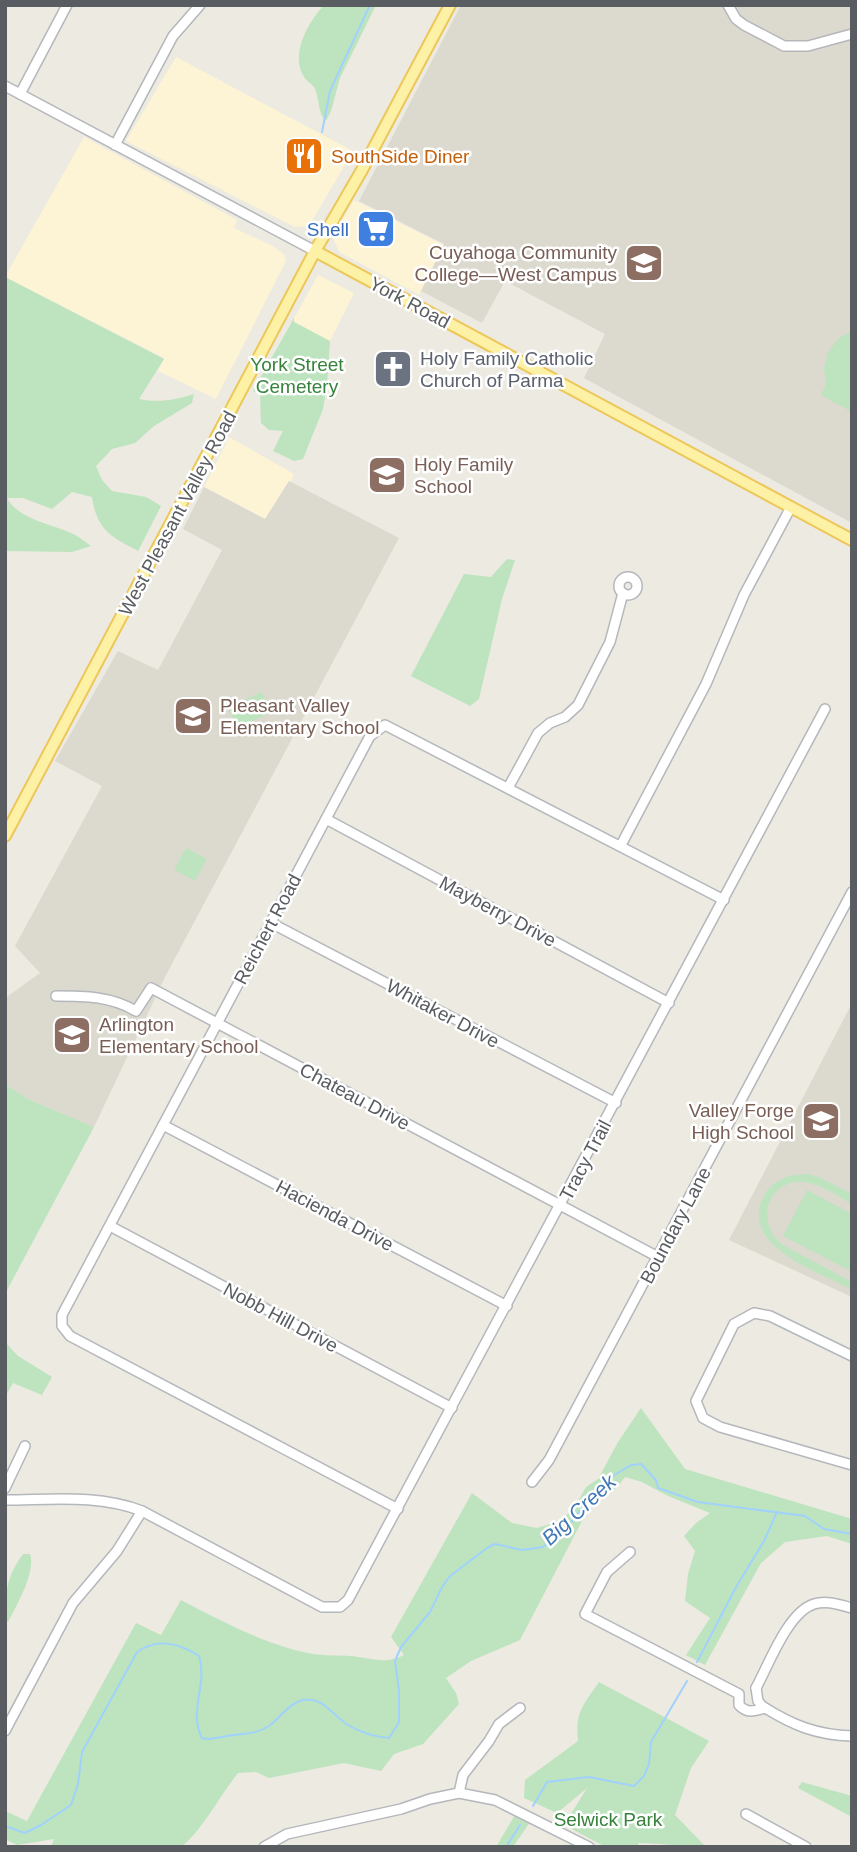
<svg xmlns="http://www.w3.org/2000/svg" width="857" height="1852" font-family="Helvetica,sans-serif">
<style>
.commercial{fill:#fdf4d5}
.education{fill:#dcd9cf}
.green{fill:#bde4be}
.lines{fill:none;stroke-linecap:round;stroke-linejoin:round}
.stream{stroke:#a0d2fd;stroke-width:2}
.minor-casing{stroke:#b4b7bb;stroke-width:12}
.major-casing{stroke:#edc759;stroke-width:14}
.minor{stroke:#fff;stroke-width:9}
.major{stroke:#fdf1a5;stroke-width:10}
.labels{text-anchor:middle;stroke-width:5;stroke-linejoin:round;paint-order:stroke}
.food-label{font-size:19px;fill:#c56008;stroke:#fff;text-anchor:start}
.shop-label{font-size:19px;fill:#366cbe;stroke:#fff;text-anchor:end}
.education-label{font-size:19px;fill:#785e54;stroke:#fff;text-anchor:start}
.street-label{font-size:19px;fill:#595d61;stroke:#fff}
.worship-label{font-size:19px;fill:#5b616d;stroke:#fff;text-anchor:start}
.park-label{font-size:19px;fill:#37833c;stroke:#fff}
.water-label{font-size:21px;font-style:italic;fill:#4178b6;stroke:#fff}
</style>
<rect width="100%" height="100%" fill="#eceae1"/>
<g class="commercial">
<polygon points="176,57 353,151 312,221 307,226 295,227 126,141"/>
<polygon points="84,137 237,220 234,228 273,246 284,254 286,261 216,399 158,371 164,358 5,277"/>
<polygon points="354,200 444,245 419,295 339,252 334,240 340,223"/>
<polygon points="318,275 354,293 330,341 294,322 294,318"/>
<polygon points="229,437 294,474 291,482 289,481 265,519 204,487"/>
</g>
<g class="education">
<polygon points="461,5 852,5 852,523 584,378 605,334 505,281 482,323 421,291 444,244 359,201"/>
<polygon points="289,481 399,538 166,975 94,1127 28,1099 5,1084 5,1002 8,996 40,973 15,946 102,786 55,761 118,651 158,670 222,550 183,529 204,487 265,519"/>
<polygon points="852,1003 852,1297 729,1240"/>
</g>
<g class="green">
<path d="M324 5H376L340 78 331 111 326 121C317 112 320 100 315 89 313 84 307 82 304 77 290 53 308 23 324 5Z"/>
<path d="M5 277 164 359 139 399C159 403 175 400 194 394L192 403 154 426 135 443 112 449 96 466 102 480 112 491 146 497 161 506 138 551C110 536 97 530 92 497L72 492 52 509 23 498H7C18 519 51 524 71 533 78 536 84 541 91 546L72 552 5 551Z"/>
<polygon points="294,318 294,322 330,341 327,385 323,409 303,459 294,461 273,451 283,431 269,430 261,423 260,394 253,391"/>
<polygon points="852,331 852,412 821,395 826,384 824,368 828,352 839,338"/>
<polygon points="507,559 515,560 502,599 479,699 470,706 411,676 464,574 491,577"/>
<polygon points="261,692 272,712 238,728 228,708"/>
<polygon points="186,848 207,859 195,881 174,870"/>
<polygon points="5,1084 28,1099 94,1127 5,1294"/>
<path d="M807 1174 819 1177 852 1194V1204C837 1196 818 1182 801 1182 765 1181 756 1226 783 1245L852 1282V1290C819 1272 735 1245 765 1194 774 1179 790 1174 807 1174Z"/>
<polygon points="807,1190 852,1214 852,1272 783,1236"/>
<polygon points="5,1342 18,1356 52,1377 42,1395 13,1383 5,1397"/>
<path d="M641 1408 685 1469 852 1519V1544L827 1536 785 1542 761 1563 705 1665 686 1655 710 1618 685 1601 688 1574 695 1551 684 1536 696 1523 710 1513 668 1496 642 1482 625 1477C616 1489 610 1496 595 1496L520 1640 471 1661 446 1678 456 1693 459 1704 423 1744 394 1754 381 1771 344 1763 269 1778 256 1772 238 1773C221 1794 201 1832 181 1847H51L54 1839 17 1845 5 1839V1811L27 1821 136 1623 161 1635 181 1600C223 1622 266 1645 313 1654 325 1656 338 1655 351 1656 371 1658 386 1665 404 1655L391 1637 472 1493 512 1523 537 1528 561 1521 576 1505 586 1487 598 1479 618 1442Z"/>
<path d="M23 1554H30C36 1572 17 1605 8 1622H5C5 1594 6 1577 23 1554Z"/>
<path d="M599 1682 709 1741 691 1768 675 1815 706 1847C683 1847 662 1843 639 1843L636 1847H606L564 1825 587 1788 557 1813 524 1798 525 1780 578 1741C575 1711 583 1706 599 1682Z"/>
<polygon points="802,1782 852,1796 852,1817 798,1788"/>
<polygon points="515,1815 530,1822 513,1847 496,1847"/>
</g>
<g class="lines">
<g class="stream">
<polyline points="322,132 330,91 370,5"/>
<polyline points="697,1662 736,1587 764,1541 777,1512"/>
<polyline points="533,1806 547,1782 589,1777 634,1786 644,1776 649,1764 651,1742 687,1681"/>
<path d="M5 1826 25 1833 41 1825 71 1805 78 1784 82 1752 137 1652C158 1637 179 1643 199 1656 208 1683 188 1712 202 1738 211 1741 218 1737 227 1736 243 1733 255 1735 269 1726 280 1718 289 1703 303 1700 323 1696 333 1716 348 1725 360 1732 376 1737 389 1738L399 1722V1691L395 1661 401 1647 430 1612 442 1587 450 1576 487 1548 495 1544 522 1550 543 1547 568 1526 603 1482 631 1465 641 1464 656 1480 658 1488 698 1502 805 1516 824 1529 852 1534"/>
<polyline points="506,1847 520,1825"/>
</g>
<g class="minor-casing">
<g id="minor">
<polyline points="728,5 736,19 744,25 784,46 808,46 852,34"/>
<polyline points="5,86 315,251"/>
<polyline points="20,94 67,5"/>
<polyline points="115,145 173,36 200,5"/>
<circle cx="628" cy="586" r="9"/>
<polyline points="508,788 538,733 550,723 565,717 578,705 610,642 623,593"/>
<polyline points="326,819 669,1003"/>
<polyline points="621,845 706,684 744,595 791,507"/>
<polyline points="271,923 616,1103"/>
<path d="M56 996C85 996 110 996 136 1011L151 988 658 1257"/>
<polyline points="163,1125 507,1306"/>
<polyline points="110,1226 452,1408"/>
<polyline points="852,1356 770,1316 754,1313 734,1324 696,1401 703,1418 720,1427 852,1465"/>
<polyline points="532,1482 549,1460 852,892"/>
<polyline points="5,1488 25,1446"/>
<path d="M5 1500C51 1500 97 1494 142 1511L322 1607H340L348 1600 825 709"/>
<polyline points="398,1509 70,1336 62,1326 62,1315 370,736 385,725 724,900"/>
<path d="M630 1552 607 1572 585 1614 739 1694V1705C747 1714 755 1711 765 1708"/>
<path d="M756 1688C769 1664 788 1612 814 1604 827 1600 840 1605 852 1608"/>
<path d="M756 1688 758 1701 762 1706C792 1725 816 1735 852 1736"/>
<polyline points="5,1731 73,1603 117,1551 142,1511"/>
<polyline points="459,1793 463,1775 489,1741 499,1724 520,1708"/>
<polyline points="746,1814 806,1847"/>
<polyline points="264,1847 287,1834 401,1809 430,1799 459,1793 495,1800 589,1847"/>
</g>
</g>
<g class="major-casing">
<g id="major">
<polyline points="315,251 852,540"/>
<polyline points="5,836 315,251 362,170 450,5"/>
</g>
</g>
<use href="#minor" class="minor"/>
<use href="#major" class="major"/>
</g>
<defs>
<g id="restaurant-square" transform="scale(2.0125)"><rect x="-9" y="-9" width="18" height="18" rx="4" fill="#e8710a" stroke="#fff"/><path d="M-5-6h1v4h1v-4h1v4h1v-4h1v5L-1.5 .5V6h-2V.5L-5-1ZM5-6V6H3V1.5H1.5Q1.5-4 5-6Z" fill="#fff"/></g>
<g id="supermarket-square" transform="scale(2.0125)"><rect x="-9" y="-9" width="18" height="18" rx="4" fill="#3f7fe0" stroke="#fff"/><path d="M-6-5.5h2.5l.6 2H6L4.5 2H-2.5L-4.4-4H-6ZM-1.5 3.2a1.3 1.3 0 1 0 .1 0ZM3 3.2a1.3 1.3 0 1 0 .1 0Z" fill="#fff"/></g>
<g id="university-square" transform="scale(2.0125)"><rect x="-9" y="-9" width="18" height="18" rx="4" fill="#8d6e63" stroke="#fff"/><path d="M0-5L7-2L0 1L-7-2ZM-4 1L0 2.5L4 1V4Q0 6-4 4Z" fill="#fff"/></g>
<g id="church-square" transform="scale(2.0125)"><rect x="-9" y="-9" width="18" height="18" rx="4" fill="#6b7280" stroke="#fff"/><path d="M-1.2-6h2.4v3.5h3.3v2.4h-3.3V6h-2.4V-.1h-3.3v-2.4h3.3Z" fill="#fff"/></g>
<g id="school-square" transform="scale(2.0125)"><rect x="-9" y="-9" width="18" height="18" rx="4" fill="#8d6e63" stroke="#fff"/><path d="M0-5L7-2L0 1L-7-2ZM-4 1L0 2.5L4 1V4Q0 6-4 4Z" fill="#fff"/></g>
</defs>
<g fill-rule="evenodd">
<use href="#restaurant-square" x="304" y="156"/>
<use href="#supermarket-square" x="376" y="229"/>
<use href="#university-square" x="644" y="263"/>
<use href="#church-square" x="393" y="369"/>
<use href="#school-square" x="387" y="475"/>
<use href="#school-square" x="193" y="716"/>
<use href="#school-square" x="72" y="1035"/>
<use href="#school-square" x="821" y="1121"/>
</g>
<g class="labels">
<g class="food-label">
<text x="331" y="163">SouthSide Diner</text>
</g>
<g class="shop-label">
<text x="349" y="236">Shell</text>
</g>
<g class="education-label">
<text x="617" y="259" text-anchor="end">Cuyahoga Community<tspan x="617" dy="22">College—West Campus</tspan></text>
<text x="414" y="471">Holy Family<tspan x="414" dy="22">School</tspan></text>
<text x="220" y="712">Pleasant Valley<tspan x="220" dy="22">Elementary School</tspan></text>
<text x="99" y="1031">Arlington<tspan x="99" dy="22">Elementary School</tspan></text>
<text x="794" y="1117" text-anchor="end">Valley Forge<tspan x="794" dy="22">High School</tspan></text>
</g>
<g class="street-label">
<text transform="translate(410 302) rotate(28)" y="7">York Road</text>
<text transform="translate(177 513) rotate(-62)" y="7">West Pleasant Valley Road</text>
<text transform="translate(498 911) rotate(28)" y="7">Mayberry Drive</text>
<text transform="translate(267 929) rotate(-62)" y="7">Reichert Road</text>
<text transform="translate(443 1013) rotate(28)" y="7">Whitaker Drive</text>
<text transform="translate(355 1096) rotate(28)" y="7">Chateau Drive</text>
<text transform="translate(585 1160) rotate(-62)" y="7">Tracy Trail</text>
<text transform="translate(335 1215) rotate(28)" y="7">Hacienda Drive</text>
<text transform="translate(675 1225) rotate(-62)" y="7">Boundary Lane</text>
<text transform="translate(281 1317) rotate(28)" y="7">Nobb Hill Drive</text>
</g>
<g class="worship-label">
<text x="420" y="365">Holy Family Catholic<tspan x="420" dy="22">Church of Parma</tspan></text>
</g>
<g class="park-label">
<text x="297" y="371">York Street<tspan x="297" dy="22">Cemetery</tspan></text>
<text x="608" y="1826">Selwick Park</text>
</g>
<g class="water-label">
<text transform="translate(579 1510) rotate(-43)" y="7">Big Creek</text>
</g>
</g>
<rect width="857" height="1852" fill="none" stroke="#595d61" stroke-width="14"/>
</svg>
